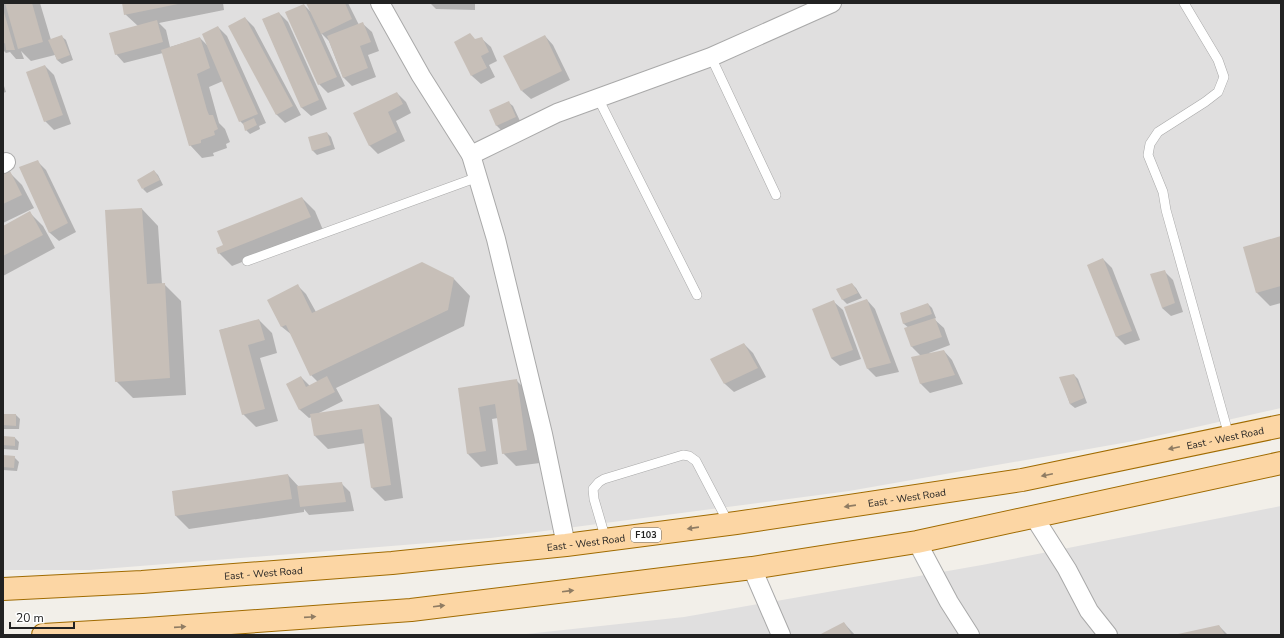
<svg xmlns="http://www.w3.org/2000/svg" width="1284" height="638" font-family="'Nunito Sans',sans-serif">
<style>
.residential{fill:#e0dfdf}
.shadow{fill:#0003}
.building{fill:#c7bfb8}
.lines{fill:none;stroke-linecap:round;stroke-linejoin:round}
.lane-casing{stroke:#a9a9a9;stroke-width:10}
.street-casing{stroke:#a9a9a9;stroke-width:20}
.primary-casing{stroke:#a06b00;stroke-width:24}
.lane{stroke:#fff;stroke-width:9}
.street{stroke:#fff;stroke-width:18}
.primary{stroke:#fcd6a4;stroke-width:22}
.oneway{fill:#8f7c63}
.labels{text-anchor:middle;stroke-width:3;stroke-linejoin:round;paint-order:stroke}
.shield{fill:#fff;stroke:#646464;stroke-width:1}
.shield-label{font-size:9px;font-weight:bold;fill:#222}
.street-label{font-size:10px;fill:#222;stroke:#fff}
</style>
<rect width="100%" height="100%" fill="#f2efe9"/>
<g class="residential">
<polygon points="3,3 1281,3 1281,408 1134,441 849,491 491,538 90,570 3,570"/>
<polygon points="1281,506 1281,635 517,635 684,617 982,565"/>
</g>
<g class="shadow">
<polygon points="3,3 40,3 51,40 61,36 66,40 73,60 62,64 57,60 55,55 31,61 21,51 24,59 16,59 10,52 6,53 3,50"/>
<polygon points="123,3 223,3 224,10 159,23 166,30 170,47 200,38 209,47 218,27 227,36 266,123 259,126 260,129 250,134 246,130 245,126 240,121 223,81 209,87 219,123 225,129 230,142 226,144 227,148 213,153 214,156 202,158 190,145 163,53 124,63 116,54 138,26 125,14"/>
<polygon points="307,3 348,3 359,25 363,24 372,32 379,51 368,55 376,77 352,86 343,77 329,41 321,33 345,86 328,93 319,84 304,5 311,12"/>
<polygon points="430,3 475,3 475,10 436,9"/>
<polygon points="279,13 288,22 327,109 311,116 302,108 263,20"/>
<polygon points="245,18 254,27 301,115 285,123 276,114"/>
<polygon points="545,36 553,45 570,80 531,99 522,91"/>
<polygon points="482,39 491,47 497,61 489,65 495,77 481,84 472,76 475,40"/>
<polygon points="45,66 54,75 71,124 54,130 45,121"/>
<polygon points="3,83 6,92 3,93"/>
<polygon points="397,93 406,102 411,113 396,121 405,141 378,154 369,145"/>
<polygon points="508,102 513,106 520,121 501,130 497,126 490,111"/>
<polygon points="327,133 331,137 335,149 317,155 313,151 309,138"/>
<polygon points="37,161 46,170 76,232 59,241 50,233 21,168"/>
<polygon points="154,171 158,175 163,185 147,193 143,189"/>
<polygon points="9,172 22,185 34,208 3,223 3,175"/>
<polygon points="302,198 315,211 323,230 232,266 219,253 224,245"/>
<polygon points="142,209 158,226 162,284 164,284 181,301 186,395 133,398 116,381"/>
<polygon points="30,213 43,226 55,248 3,276 3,227"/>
<polygon points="1281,237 1281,303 1270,306 1257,293 1245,247"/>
<polygon points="1103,259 1112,268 1140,340 1125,345 1117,337"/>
<polygon points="1164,271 1173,280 1183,312 1171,316 1162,308"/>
<polygon points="454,279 470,296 464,326 336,388 343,401 317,414 379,405 392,418 403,498 385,501 372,488 366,443 328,449 315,436 312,417 309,418 300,410 287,384 301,377 310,386 318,382 311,375 292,335 282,327 269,301 298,286 306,294 316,312"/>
<polygon points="852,284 856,288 862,298 847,304 843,300 837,289"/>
<polygon points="867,300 875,309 899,372 876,377 868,369"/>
<polygon points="834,302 843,310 861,359 840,366 831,358"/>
<polygon points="928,304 932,308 936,318 934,319 944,328 950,345 929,353 930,354 944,351 952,360 963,384 930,393 921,384 921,356 912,347 906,329 909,328 904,324 901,313"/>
<polygon points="259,320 272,333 277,353 260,358 278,421 256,427 243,414 220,330"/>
<polygon points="744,344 753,353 766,377 734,392 725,384 712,360"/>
<polygon points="1074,375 1078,379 1087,403 1075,408 1070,404 1061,378"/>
<polygon points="517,381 530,394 540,463 516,466 503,453 498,418 492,419 498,464 481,467 468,454 459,389"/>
<polygon points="3,415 16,415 20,419 19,429 3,429"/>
<polygon points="3,437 15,438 19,442 18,450 3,449"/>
<polygon points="3,456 14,457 19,462 17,471 3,470"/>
<polygon points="288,475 299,487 341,483 350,492 354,511 309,515 304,509 304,512 189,529 176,516 173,492"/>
<polygon points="844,623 855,635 822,635"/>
<polygon points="1219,626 1228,635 1180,635"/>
</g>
<g class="building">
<polygon points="5,3 32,3 43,42 18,49"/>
<polygon points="122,3 178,3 178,4 124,15"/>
<polygon points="306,3 345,3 352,19 321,34"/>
<polygon points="304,4 337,77 318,85 285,12"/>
<polygon points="3,9 15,50 6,50 5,43 3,44"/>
<polygon points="279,12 319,100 301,108 262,19"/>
<polygon points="245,17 293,106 276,115 228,26"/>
<polygon points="157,20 163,42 115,55 109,33"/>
<polygon points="363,22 371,42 360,46 368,68 343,78 327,36"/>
<polygon points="218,26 258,114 239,122 202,34"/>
<polygon points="470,33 475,39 482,37 489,52 481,56 487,68 471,76 454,42"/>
<polygon points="62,35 70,55 57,60 48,40"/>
<polygon points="545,35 562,71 521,91 503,56"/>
<polygon points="200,37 210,68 197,74 207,110 209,115 213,115 218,129 214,131 215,135 201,140 201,143 189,146 161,50"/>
<polygon points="45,65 63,115 44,122 26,72"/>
<polygon points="397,92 403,104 388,112 397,132 369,146 353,113"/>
<polygon points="509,101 516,117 496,126 489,110"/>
<polygon points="254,118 257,125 245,131 243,123"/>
<polygon points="327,132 331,145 312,151 308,137"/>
<polygon points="38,160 68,223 49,233 19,167"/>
<polygon points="154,170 160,180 142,189 137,180"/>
<polygon points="10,171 22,195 3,204 3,174"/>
<polygon points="302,197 311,217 218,254 216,248 223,245 217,231"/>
<polygon points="142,208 147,284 165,283 170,378 115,382 105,210"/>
<polygon points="30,211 43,235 3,256 3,226"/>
<polygon points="1281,236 1281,286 1256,293 1243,247"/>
<polygon points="1103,258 1132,331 1116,337 1087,265"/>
<polygon points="422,262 454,278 448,310 310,376 286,325 281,327 267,300 298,284 312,313"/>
<polygon points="1165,270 1175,303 1162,308 1150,274"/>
<polygon points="852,283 858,293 842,300 836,289"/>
<polygon points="867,299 891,363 867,369 844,307"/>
<polygon points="834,300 853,350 831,358 812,309"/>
<polygon points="928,303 932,314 903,324 900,313"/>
<polygon points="935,318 942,337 911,347 904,328"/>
<polygon points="259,319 265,340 248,345 265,409 242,415 219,330"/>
<polygon points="744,343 758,368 724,384 710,359"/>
<polygon points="944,350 955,375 920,384 911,357"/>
<polygon points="1074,374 1084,398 1070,404 1059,377"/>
<polygon points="301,376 306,387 327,376 335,392 299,410 286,384"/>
<polygon points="517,379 527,450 502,454 495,404 479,407 486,451 467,454 458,388"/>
<polygon points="379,404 391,485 371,488 362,429 314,436 310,414"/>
<polygon points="3,414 16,414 16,426 3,425"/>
<polygon points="3,436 15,437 15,446 3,445"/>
<polygon points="3,455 15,456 14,468 3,467"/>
<polygon points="288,474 292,499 175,516 172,491"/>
<polygon points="342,482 346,502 300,507 297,486"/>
<polygon points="844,622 852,635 819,635"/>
<polygon points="1219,625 1225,635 1178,635 1178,634"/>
</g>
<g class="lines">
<g class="lane-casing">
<g id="lane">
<polyline points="1184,3 1218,60 1224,77 1218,92 1205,102 1158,132 1150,144 1148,155 1163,192 1166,210 1229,436"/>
<polyline points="711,57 776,195"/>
<polyline points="598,98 697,295"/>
<polyline points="247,261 478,177"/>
<polyline points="606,540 594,499 593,489 599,482 604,479 683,455 689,456 696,461 729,524"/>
</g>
</g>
<g class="street-casing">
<g id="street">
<polyline points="380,3 421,76 471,155 496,239 543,434 566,545"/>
<polyline points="471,155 557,113 711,57 832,3"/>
<polyline points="3,164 6,162"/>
<polyline points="1034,517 1067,569 1089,611 1108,635"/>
<polyline points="917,542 949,602 970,635"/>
<polyline points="752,568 781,635"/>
</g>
</g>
<g class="primary-casing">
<g id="primary">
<path id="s1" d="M3 589 142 582 392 563 566 545 736 523 1022 480 1281 426"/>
<polyline points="43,635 146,629 411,610 752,568 917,542 1281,463"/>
</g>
</g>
<use href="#lane" class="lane"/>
<use href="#street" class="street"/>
<use href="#primary" class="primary"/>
</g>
<defs><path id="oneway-solid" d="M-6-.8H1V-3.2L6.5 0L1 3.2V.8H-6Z"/></defs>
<g class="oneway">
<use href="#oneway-solid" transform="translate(1174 448) rotate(168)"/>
<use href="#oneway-solid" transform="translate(1047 475) rotate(168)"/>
<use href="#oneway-solid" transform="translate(850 506) rotate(172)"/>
<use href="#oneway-solid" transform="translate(693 528) rotate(172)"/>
<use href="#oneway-solid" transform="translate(568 591) rotate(-7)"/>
<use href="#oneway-solid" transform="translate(439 606) rotate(-7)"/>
<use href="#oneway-solid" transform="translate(310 617) rotate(-4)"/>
<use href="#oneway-solid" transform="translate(180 627) rotate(-4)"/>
</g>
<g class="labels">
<rect class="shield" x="631" y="528" width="30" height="14" rx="3"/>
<g class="shield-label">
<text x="646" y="538">F103</text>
</g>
<g class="street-label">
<text dy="4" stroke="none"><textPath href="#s1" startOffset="1233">East - West Road</textPath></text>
<text dy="4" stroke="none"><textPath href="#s1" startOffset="909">East - West Road</textPath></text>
<text dy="4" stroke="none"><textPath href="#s1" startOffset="585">East - West Road</textPath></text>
<text dy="4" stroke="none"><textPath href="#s1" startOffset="261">East - West Road</textPath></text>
</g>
</g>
<rect width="1284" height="638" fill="none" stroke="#222222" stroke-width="8"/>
<path d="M10 622v6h64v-6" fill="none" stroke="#222222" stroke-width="2"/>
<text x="16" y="622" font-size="12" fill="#222222" stroke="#ffffff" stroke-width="3" paint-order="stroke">20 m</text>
</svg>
